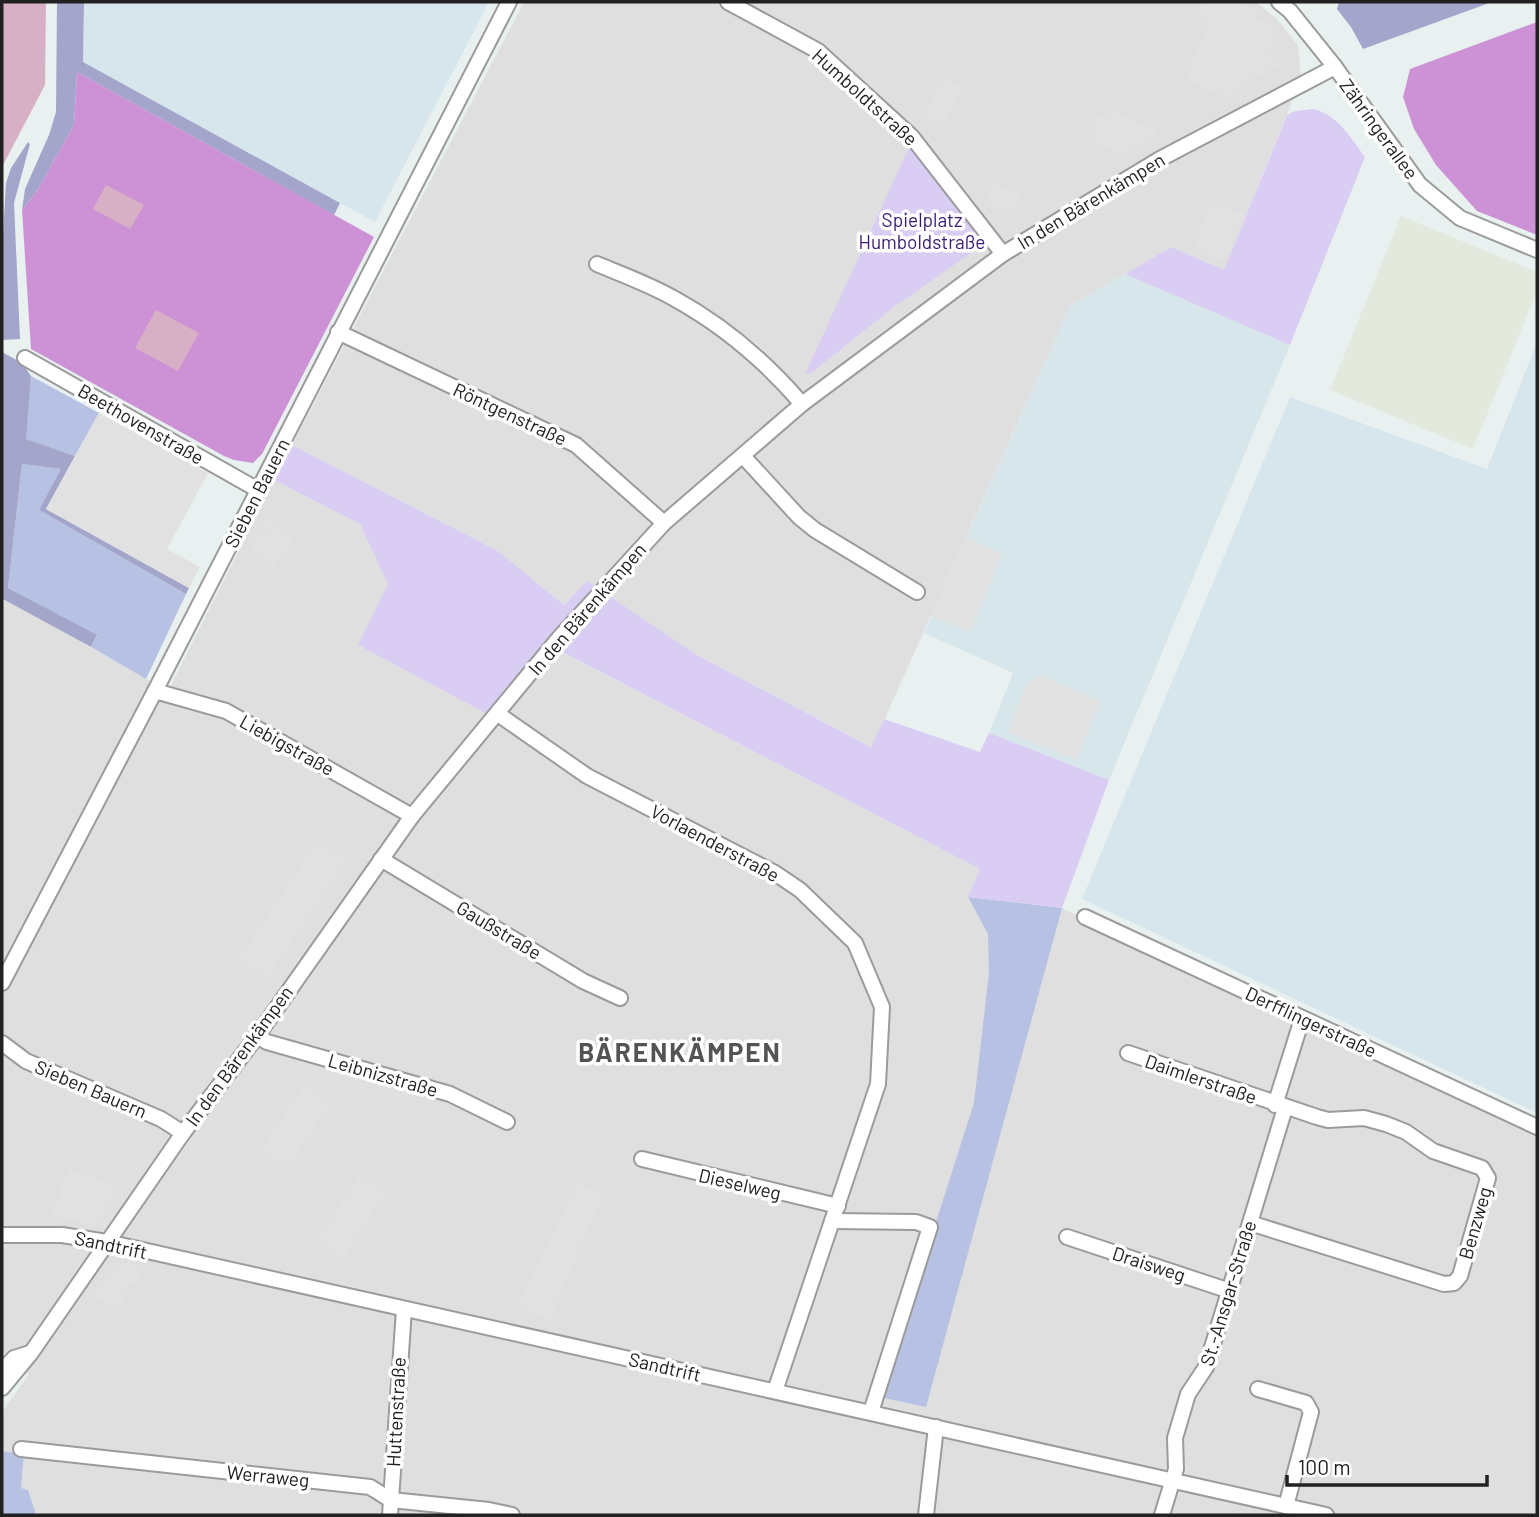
<svg xmlns="http://www.w3.org/2000/svg" width="1539" height="1517" font-family="Barlow,sans-serif">
<style>
.residential{fill:#dfdfdf}
.industrial{fill:#e3e9dc}
.education{fill:#d7e6ea}
.farmland{fill:#d7e6ec}
.grass{fill:#b6c1e4}
.forest{fill:#a3a5ca}
.park{fill:#dacdf4}
.pitch{fill:#cc92d5}
.parking{fill:#e1e1e1}
.water{fill:#d8b0c5}
.lines{fill:none;stroke-linecap:round;stroke-linejoin:round}
.street-casing{stroke:#9b9b9b;stroke-width:18}
.street{stroke:#fff;stroke-width:14}
.labels{text-anchor:middle;stroke-width:7;stroke-linejoin:round;paint-order:stroke}
.street-label{font-size:19px;fill:#212121;stroke:#fff}
.park-label{font-size:19px;fill:#381a75;stroke:#fff}
.district-label{font-size:26px;font-weight:bold;letter-spacing:2px;fill:#545454;stroke:#fff}
</style>
<rect width="100%" height="100%" fill="#e9f0f0"/>
<g class="residential">
<polygon points="524,2 1256,2 1276,18 1298,45 1301,79 1224,270 1171,247 1070,306 872,747 697,655 587,582 564,605 498,551 292,445"/>
<polygon points="274,480 360,524 389,584 358,645 487,714 544,643 980,869 969,897 1062,908 1207,981 1537,1132 1537,1515 36,1515 28,1490 21,1488 24,1454 2,1451 2,1412 29,1374 2,1351 3,598 168,691"/>
</g>
<polygon class="industrial" points="1401,216 1537,272 1537,291 1473,449 1330,390"/>
<polygon class="education" points="1125,274 1290,345 1109,780 989,733 1013,673 924,633 1070,306"/>
<g class="farmland">
<polygon points="84,2 489,2 375,222 83,62"/>
<polygon points="1537,342 1537,1113 1082,899 1290,397 1487,469"/>
</g>
<g class="grass">
<polygon points="31,376 99,413 75,456 25,439"/>
<polygon points="22,464 62,469 39,510 186,594 146,679 91,647 97,636 8,588"/>
<polygon points="968,897 1062,908 926,1407 880,1397 974,1103 989,973 988,934"/>
<polygon points="2,1451 24,1454 21,1488 28,1490 36,1515 2,1515"/>
</g>
<g class="forest">
<polygon points="57,2 84,2 83,62 340,203 334,215 77,72 74,125 37,191 22,210 25,189 49,135 56,112"/>
<polygon points="1339,2 1492,2 1363,49 1351,27 1337,9"/>
<polygon points="28,142 30,144 14,203 20,339 2,340 2,252 6,183 11,168"/>
<polygon points="2,352 22,363 31,376 26,439 75,456 46,509 189,588 186,594 39,510 61,469 22,464 8,588 97,635 91,647 3,599 2,604"/>
</g>
<g class="park">
<path d="M1314 109C1339 116 1350 137 1365 157L1290 345 1125 274 1171 247 1224 270 1287 115 1295 111Z"/>
<polygon points="912,141 978,231 978,244 975,250 894,307 811,373 805,374"/>
<polygon points="292,445 498,551 564,605 587,581 697,655 871,747 884,719 980,752 989,733 1109,780 1062,908 968,897 980,869 545,643 487,714 358,645 388,584 360,524 274,480"/>
</g>
<g class="pitch">
<polygon points="1537,22 1537,235 1477,211 1436,165 1414,129 1403,97 1410,69"/>
<polygon points="77,72 374,237 262,454 253,463 234,460 224,456 31,349 22,210 37,191 74,125"/>
</g>
<g class="parking">
<polygon points="1204,2 1239,2 1257,9 1254,18 1276,27 1272,38 1275,39 1268,57 1280,63 1277,69 1269,67 1264,78 1252,73 1248,84 1227,97 1185,80 1208,24 1197,19"/>
<polygon points="941,78 961,87 944,124 924,115"/>
<polygon points="1108,110 1156,129 1152,140 1124,154 1094,142 1098,132 1088,128 1094,114 1105,119"/>
<polygon points="993,183 1021,193 1013,213 985,202"/>
<polygon points="1211,203 1243,215 1224,262 1193,249"/>
<polygon points="99,413 208,473 167,549 200,567 189,588 46,509"/>
<polygon points="271,516 294,542 276,559 279,563 271,570 250,546 268,530 262,523"/>
<polygon points="966,538 1002,554 970,632 931,616"/>
<polygon points="1040,675 1100,701 1076,760 1008,732 1026,685"/>
<polygon points="318,840 347,860 268,977 239,958"/>
<polygon points="304,1085 331,1103 288,1168 261,1151"/>
<polygon points="69,1168 122,1189 95,1225 51,1215"/>
<polygon points="359,1175 386,1192 344,1258 317,1241"/>
<polygon points="577,1182 603,1194 550,1320 518,1307"/>
<polygon points="123,1262 144,1266 140,1285 128,1283 123,1307 96,1300 92,1296 117,1263"/>
</g>
<g class="water">
<polygon points="2,2 46,2 45,85 2,167"/>
<polygon points="106,185 144,205 130,229 93,209"/>
<polygon points="156,310 199,333 178,371 135,348"/>
</g>
<g class="lines">
<g class="street-casing">
<g id="street">
<polyline points="728,2 818,51 912,137 1003,254"/>
<polyline points="1279,2 1290,11 1335,67 1420,185 1460,218 1537,250"/>
<path d="M597 264C623 275 651 285 675 299 724 326 766 362 802 404"/>
<polyline points="338,332 576,445 664,523"/>
<polyline points="25,358 258,490"/>
<polyline points="743,456 799,517 815,530 917,592"/>
<polyline points="155,691 226,711 412,816"/>
<polyline points="498,714 587,776 775,873 800,890 855,943 882,1007 878,1084 775,1391"/>
<polyline points="381,859 583,981 620,998"/>
<polyline points="1085,917 1537,1127"/>
<polyline points="2,983 155,691 509,2"/>
<polyline points="257,1036 267,1042 450,1094 507,1122"/>
<polyline points="2,1043 26,1061 161,1119 183,1133"/>
<polyline points="1128,1053 1317,1117 1328,1120 1364,1118 1386,1124 1406,1132 1433,1151 1482,1168 1488,1178 1460,1276 1454,1283 1444,1284 1250,1223"/>
<polyline points="1275,1105 1302,1019"/>
<polyline points="642,1159 838,1206"/>
<polyline points="832,1221 916,1222 930,1227 871,1412"/>
<polyline points="2,1235 62,1235 107,1242 1326,1515"/>
<polyline points="1067,1237 1230,1291"/>
<polyline points="2,1371 14,1358 30,1353"/>
<polyline points="2,1388 31,1353 183,1133 257,1036 412,816 559,638 664,523 802,404 1003,254 1160,159 1335,67"/>
<polyline points="1258,1389 1306,1403 1311,1412 1286,1506"/>
<polyline points="21,1449 370,1487 391,1500 489,1510 512,1515"/>
<polyline points="390,1515 404,1309"/>
<polyline points="926,1515 936,1427"/>
<polyline points="1162,1515 1176,1469 1175,1438 1188,1394 1206,1367 1285,1108"/>
</g>
</g>
<use href="#street" class="street"/>
</g>
<g class="labels">
<g class="street-label">
<text transform="translate(865 97) rotate(42)" y="7">Humboldtstraße</text>
<text transform="translate(1379 129) rotate(54)" y="7">Zähringerallee</text>
<text transform="translate(1091 201) rotate(-31)" y="7">In den Bärenkämpen</text>
<text transform="translate(510 414) rotate(25)" y="7">Röntgenstraße</text>
<text transform="translate(141 424) rotate(30)" y="7">Beethovenstraße</text>
<text transform="translate(257 493) rotate(-63)" y="7">Sieben Bauern</text>
<text transform="translate(587 609) rotate(-49)" y="7">In den Bärenkämpen</text>
<text transform="translate(287 745) rotate(29)" y="7">Liebigstraße</text>
<text transform="translate(715 843) rotate(28)" y="7">Vorlaenderstraße</text>
<text transform="translate(499 930) rotate(31)" y="7">Gaußstraße</text>
<text transform="translate(1311 1022) rotate(25)" y="7">Derfflingerstraße</text>
<text transform="translate(239 1056) rotate(-54)" y="7">In den Bärenkämpen</text>
<text transform="translate(383 1075) rotate(16)" y="7">Leibnizstraße</text>
<text transform="translate(1201 1079) rotate(19)" y="7">Daimlerstraße</text>
<text transform="translate(91 1089) rotate(23)" y="7">Sieben Bauern</text>
<text transform="translate(740 1184) rotate(13)" y="7">Dieselweg</text>
<text transform="translate(1475 1223) rotate(-74)" y="7">Benzweg</text>
<text transform="translate(111 1245) rotate(12)" y="7">Sandtrift</text>
<text transform="translate(1149 1264) rotate(18)" y="7">Draisweg</text>
<text transform="translate(1228 1293) rotate(-73)" y="7">St.-Ansgar-Straße</text>
<text transform="translate(665 1367) rotate(13)" y="7">Sandtrift</text>
<text transform="translate(396 1412) rotate(-87)" y="7">Huttenstraße</text>
<text transform="translate(268 1476) rotate(6)" y="7">Werraweg</text>
</g>
<g class="park-label">
<text x="922" y="227">Spielplatz<tspan x="922" dy="22">Humboldstraße</tspan></text>
</g>
<g class="district-label">
<text x="680" y="1062">BÄRENKÄMPEN</text>
</g>
</g>
<rect width="1539" height="1517" fill="none" stroke="#212121" stroke-width="7"/>
<path d="M1287 1475v10h200v-10" fill="none" stroke="#212121" stroke-width="3.5"/>
<text x="1298" y="1475" font-size="21" fill="#212121" stroke="#ffffff" stroke-width="5" paint-order="stroke">100 m</text>
</svg>
